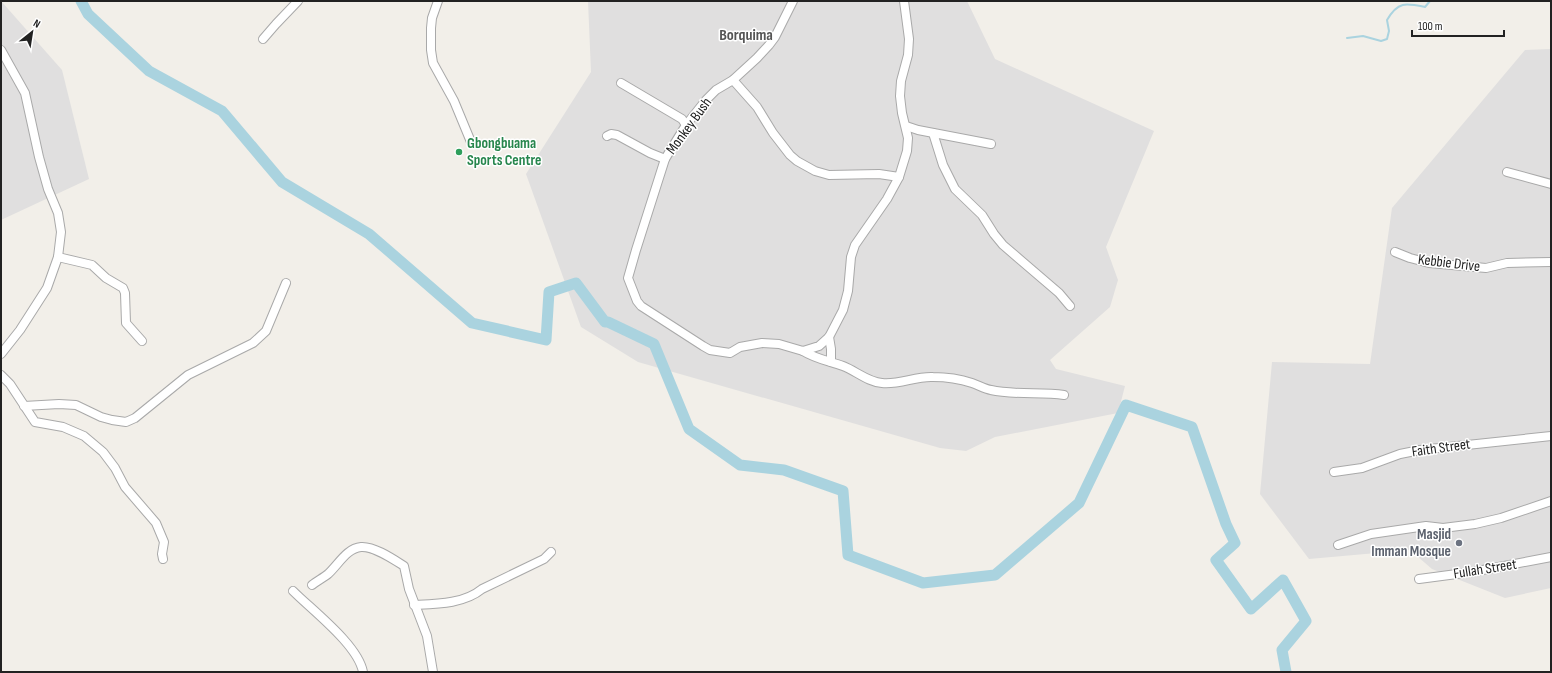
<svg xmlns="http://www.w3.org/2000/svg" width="1552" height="673" font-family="'Sofia Sans Condensed',sans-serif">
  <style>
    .residential { fill: #e0dfdf }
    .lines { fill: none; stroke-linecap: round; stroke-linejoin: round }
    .stream { stroke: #aad3df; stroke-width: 2 }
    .river { stroke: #aad3df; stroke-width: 11 }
    .minor-casing { stroke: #a9a9a9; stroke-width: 10 }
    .minor { stroke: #fff; stroke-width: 8 }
    .leisure-dot { fill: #2e9e5b; stroke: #fff; stroke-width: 1.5 }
    .worship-dot { fill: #6b7280; stroke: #fff; stroke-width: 1.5 }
    .labels { text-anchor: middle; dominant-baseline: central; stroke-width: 3; stroke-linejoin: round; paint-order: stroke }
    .street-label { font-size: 15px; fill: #222; stroke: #fff }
    .leisure-label { font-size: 15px; font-weight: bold; fill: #27864d; stroke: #fff; text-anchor: start }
    .worship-label { font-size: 15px; font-weight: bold; fill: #5b616d; stroke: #fff; text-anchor: end }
    .neighbourhood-label { font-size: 16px; font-weight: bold; fill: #555; stroke: #fff }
  </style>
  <rect width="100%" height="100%" fill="#f2efe9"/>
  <g class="residential">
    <path d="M 1,1 L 62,70 L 89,179 L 1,220 Z"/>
    <path d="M 588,1 L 967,1 L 995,59 L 1154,131 L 1106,247 L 1118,280 L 1110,307 L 1050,360 L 1056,369 L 1125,386 L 1118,413 L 995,437 L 966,451 L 940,448 L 638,362 L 581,327 L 526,174 L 591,72 Z"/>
    <path d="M 1551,49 L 1551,588 L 1505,598 L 1432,569 L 1410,550 L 1309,559 L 1260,494 L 1272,362 L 1370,364 L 1392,208 L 1525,50 Z"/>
  </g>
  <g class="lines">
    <path class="stream" d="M 1347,38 L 1363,36 L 1381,41 L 1387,39 L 1389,31 L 1387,20 C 1398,1 1406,3 1425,7 L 1430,1"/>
    <path class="river" d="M 81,1 L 88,14 L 149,71 L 222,111 L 282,182 L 369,234 L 472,323 L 546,340 L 549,292 L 576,283 L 605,322 L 608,322 L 654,344 L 689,429 L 740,465 L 784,470 L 843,491 L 848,555 L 923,583 L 995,575 L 1079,503 L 1126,405 L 1192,427 L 1226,524 L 1235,543 L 1216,560 L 1251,609 L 1283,580 L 1306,621 L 1282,650 L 1286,672"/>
    <defs>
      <g id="minor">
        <path d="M 438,1 L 432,18 L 431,28 L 431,50 L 433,63 L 454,101 L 471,142"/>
        <path d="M 793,1 L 775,37 L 769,45 L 757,58 L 733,80 L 716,90 L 706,100 L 686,125 L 665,159 L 636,250 L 628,278 L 637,301 L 641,306 L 703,346 L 710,350 L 730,353 L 740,347 L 762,343 L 779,344 L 803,351 L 819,346 L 829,337 L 843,310 L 848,291 L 851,257 L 855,245 L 887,199 L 899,177 L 907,151 L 908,138 L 902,113 L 900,96 L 901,81 L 908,55 L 909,39 L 904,1"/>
        <path d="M 263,39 L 276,24 L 298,1"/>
        <path d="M 1,50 L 25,93 L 39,157 L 48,189 L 58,213 L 61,232 L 58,257 L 47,288 L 20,330 L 1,354"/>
        <path d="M 733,80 L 757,107 L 773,133 L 790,155 L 797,161 L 815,171 L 829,175 L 879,174 L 899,177"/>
        <path d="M 621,83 L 682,119 L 686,125"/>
        <path d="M 906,126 L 918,130 L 991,144"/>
        <path d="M 933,133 L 943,165 L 955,189 L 982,215 L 994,234 L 1003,245 L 1059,293 L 1070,306"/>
        <path d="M 607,136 L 611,134 L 617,135 L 650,153 L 665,159"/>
        <path d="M 1507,172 L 1551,184"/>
        <path d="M 1395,252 L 1410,258 L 1429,263 L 1486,268 L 1507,263 L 1551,262"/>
        <path d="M 58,257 L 92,265 L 106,278 L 123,288 L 125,293 L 126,323 L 142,341"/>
        <path d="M 829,337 L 831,349 L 831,362"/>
        <path d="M 803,351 C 816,359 829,361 843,366 C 856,371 868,382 882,383 C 899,385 916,376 933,377 C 945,377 960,379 972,383 C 978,385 985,389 991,390 C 1013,395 1041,392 1064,395"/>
        <path d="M 1,375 L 10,384 L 35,422 L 63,427 L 84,436 L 103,452 L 115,468 L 125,487 L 156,523 L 164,542 L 162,554 L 163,559"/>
        <path d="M 24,406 L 59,404 L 76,405 L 101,417 L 112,420 L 126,422 L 135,418 L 188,375 L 253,343 L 266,331 L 286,283"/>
        <path d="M 1334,472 L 1362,468 L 1400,454 L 1420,450 L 1551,436"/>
        <path d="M 1338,545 L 1371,534 L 1426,526 L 1443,528 L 1475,524 L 1501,518 L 1551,501"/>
        <path d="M 1419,579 L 1472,572 L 1551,557"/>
        <path d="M 312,585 C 317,581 323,578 328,574 C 338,565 347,548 361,547 C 374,546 393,559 404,566 L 409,589 L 427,636 L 433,672"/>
        <path d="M 293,591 C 313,611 358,645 363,672"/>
        <path d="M 414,605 C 436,604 464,604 482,589 L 544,559 L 551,552"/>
      </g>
    </defs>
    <use href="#minor" class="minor-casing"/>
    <use href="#minor" class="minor"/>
  </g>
  <circle class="leisure-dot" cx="459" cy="152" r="4"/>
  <circle class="worship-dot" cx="1459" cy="543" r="4"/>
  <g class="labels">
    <g class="street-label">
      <text transform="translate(689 126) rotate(-54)">Monkey Bush</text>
      <text transform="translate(1449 263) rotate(7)">Kebbie Drive</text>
      <text transform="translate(1441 448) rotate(-8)">Faith Street</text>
      <text transform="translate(1485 569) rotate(-9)">Fullah Street</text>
    </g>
    <g class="leisure-label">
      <text x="467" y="143">Gbongbuama<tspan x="467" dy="17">Sports Centre</tspan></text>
    </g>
    <g class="worship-label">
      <text x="1451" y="534">Masjid<tspan x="1451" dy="17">Imman Mosque</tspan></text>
    </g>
    <g class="neighbourhood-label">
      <text x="746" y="35">Borquima</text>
    </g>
  </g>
  <rect width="1552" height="673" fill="none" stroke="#222222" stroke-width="4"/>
  <g transform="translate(32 32) rotate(30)" stroke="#ffffff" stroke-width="3" paint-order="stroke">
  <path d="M0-3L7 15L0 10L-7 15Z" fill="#222222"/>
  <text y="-6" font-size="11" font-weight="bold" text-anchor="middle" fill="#222222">N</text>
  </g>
  <path d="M1412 30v6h92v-6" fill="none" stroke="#222222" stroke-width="2"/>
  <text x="1418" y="30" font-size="12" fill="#222222" stroke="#ffffff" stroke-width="3" paint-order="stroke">100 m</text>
</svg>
